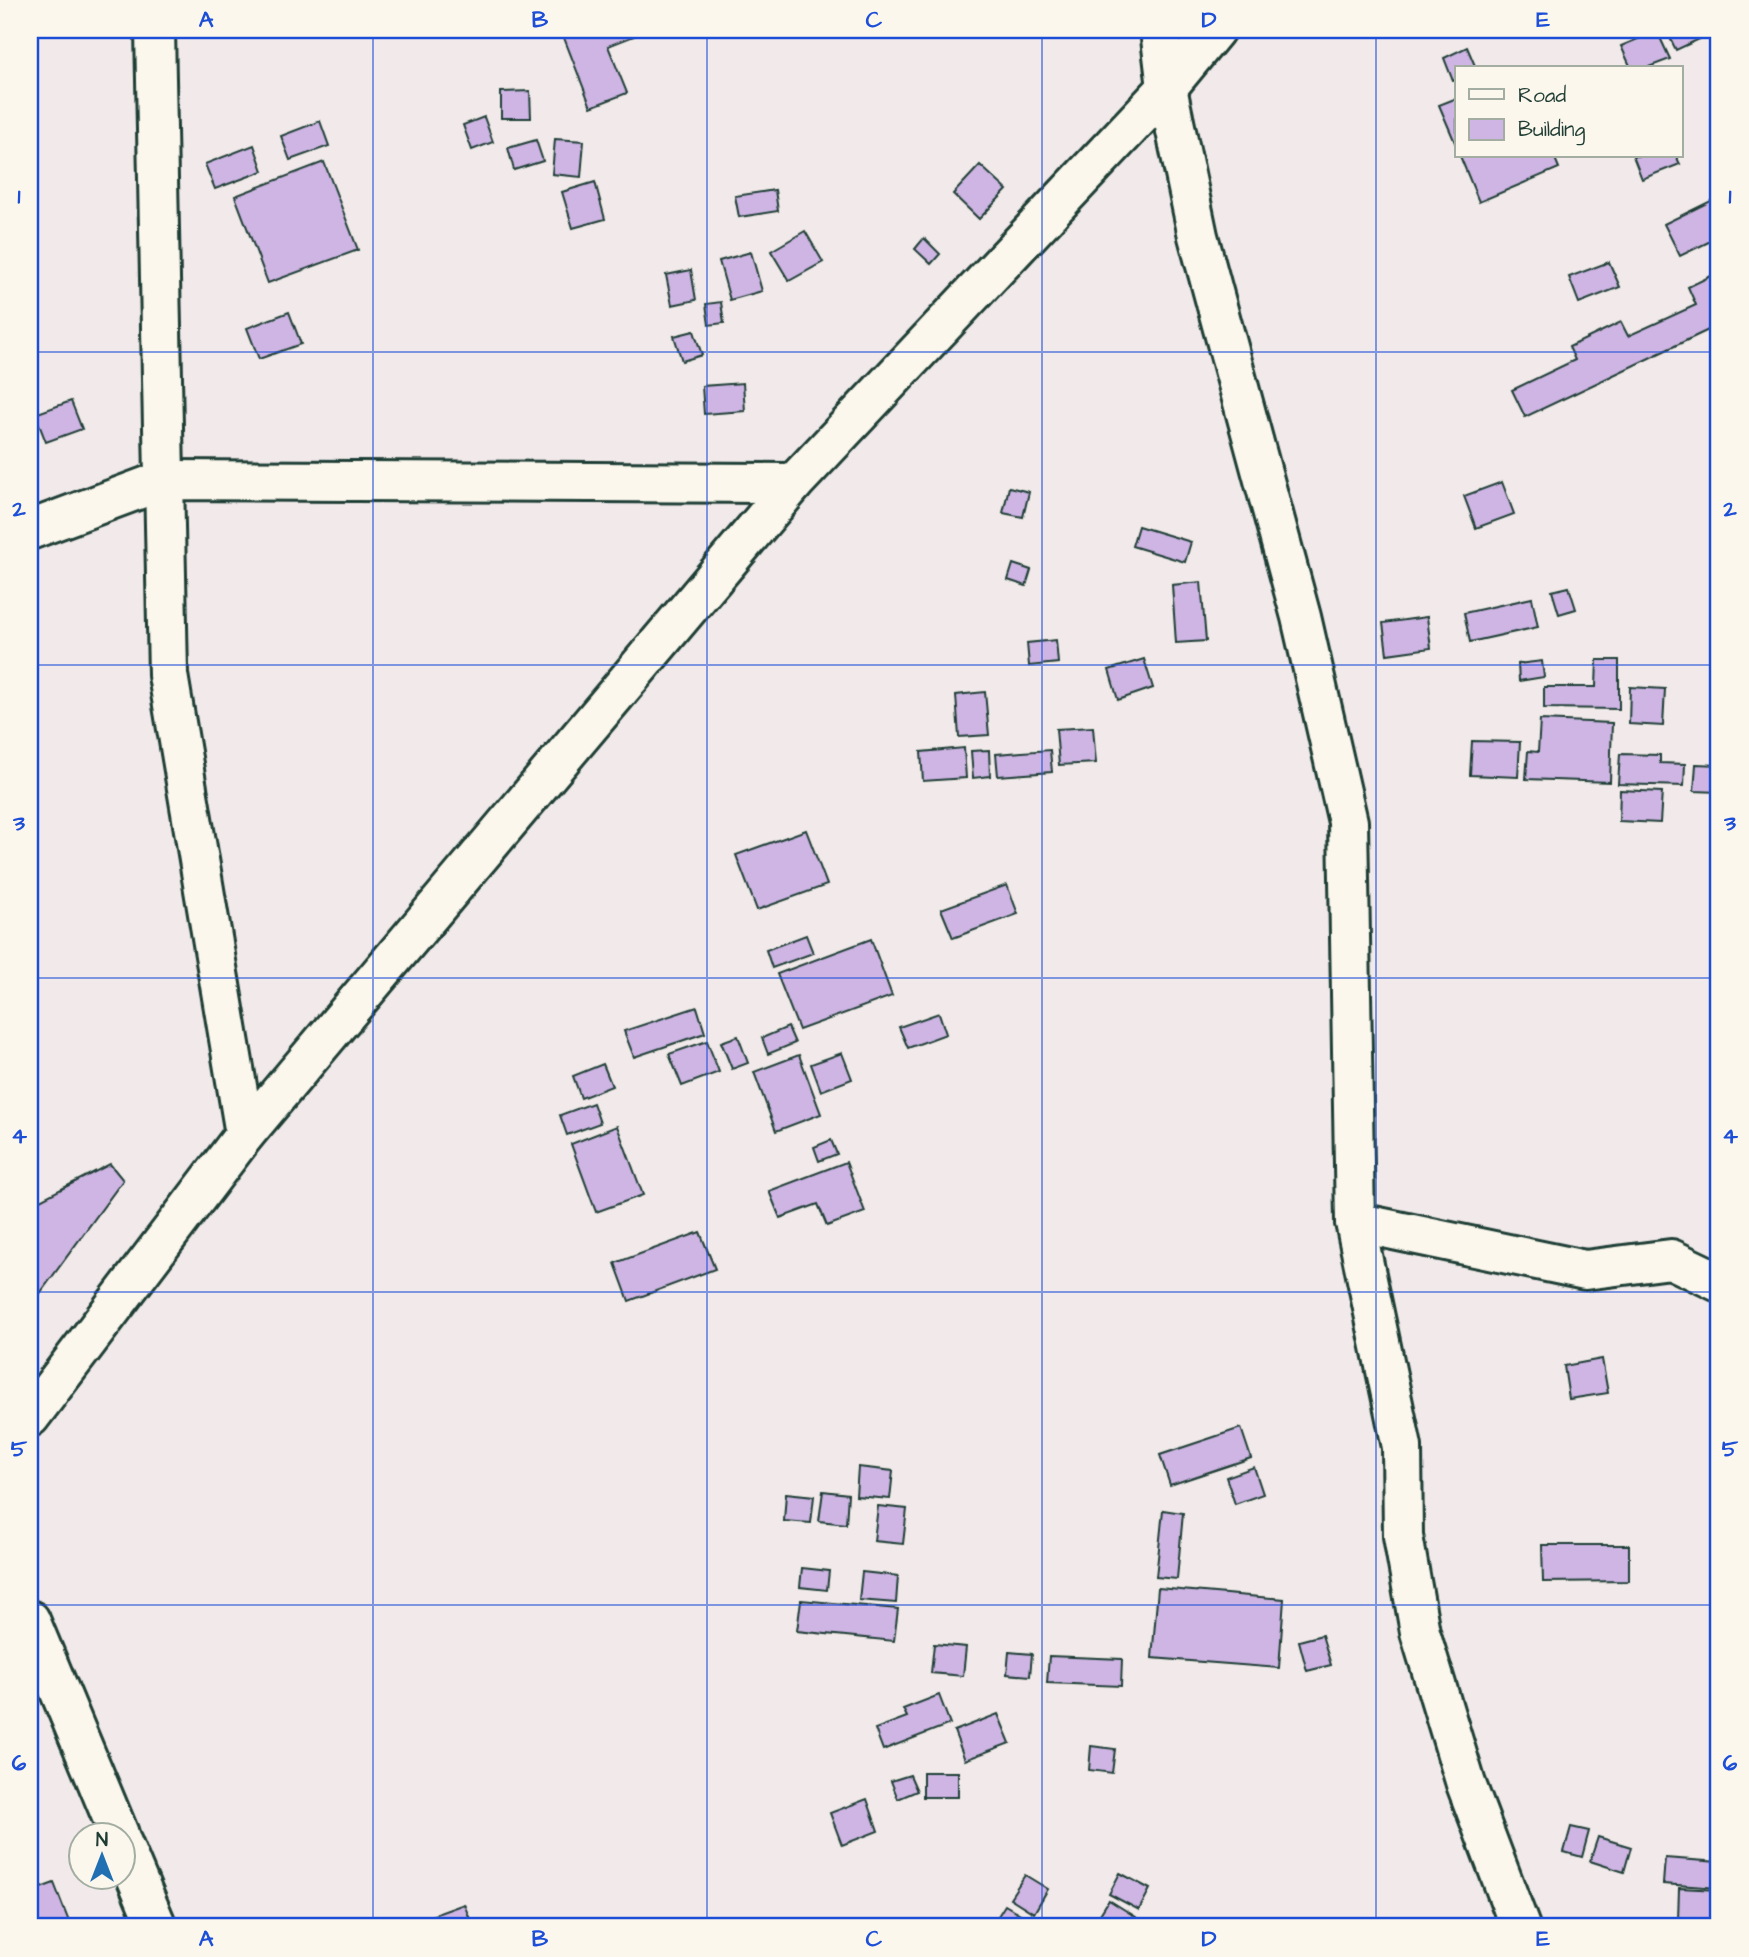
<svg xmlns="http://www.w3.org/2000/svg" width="1749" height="1957" font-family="'Architects Daughter',sans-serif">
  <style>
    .building { fill: #ceb5e4; stroke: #1f3d34; stroke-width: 2 }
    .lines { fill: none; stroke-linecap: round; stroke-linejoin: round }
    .minor-casing { stroke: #1f3d34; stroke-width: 44 }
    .minor { stroke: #fbf7ec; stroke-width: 38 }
    .grid { fill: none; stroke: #1d4ed8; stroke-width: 2; stroke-opacity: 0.55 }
    .neatline { fill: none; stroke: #1d4ed8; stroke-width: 2.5 }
    .grid-label { font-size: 23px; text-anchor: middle; font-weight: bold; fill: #1d4ed8 }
  </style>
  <rect width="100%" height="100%" fill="#f2eaea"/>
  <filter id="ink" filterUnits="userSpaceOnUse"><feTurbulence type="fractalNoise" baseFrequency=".0143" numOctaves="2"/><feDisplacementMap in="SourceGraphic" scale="14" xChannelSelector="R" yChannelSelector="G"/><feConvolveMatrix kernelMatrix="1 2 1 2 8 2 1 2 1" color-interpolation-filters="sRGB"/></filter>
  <g filter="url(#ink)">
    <g class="building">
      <path d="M 283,30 L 356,30 L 283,33 Z"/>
      <path d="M 561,30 L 649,30 L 608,46 L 627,93 L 591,107 Z"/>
      <path d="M 913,30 L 948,30 L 949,34 L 913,36 Z"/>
      <path d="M 1059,30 L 1095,30 L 1095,31 L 1061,37 Z"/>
      <path d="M 1666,30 L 1703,30 L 1706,36 L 1676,50 Z"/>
      <path d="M 1657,31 L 1670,59 L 1646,68 L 1631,68 L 1621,46 Z"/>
      <path d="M 1467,47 L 1476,68 L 1457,68 L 1457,79 L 1453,81 L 1444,58 Z"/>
      <path d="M 530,91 L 531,118 L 501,118 L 501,92 Z"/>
      <path d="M 1457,98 L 1457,147 L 1439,105 Z"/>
      <path d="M 484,117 L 493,142 L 472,150 L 463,125 Z"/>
      <path d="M 320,121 L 329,146 L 290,160 L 281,136 Z"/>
      <path d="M 555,139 L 584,141 L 581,177 L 552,174 Z"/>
      <path d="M 536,140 L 543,161 L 514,170 L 508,148 Z"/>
      <path d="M 254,145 L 263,171 L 215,189 L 205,164 Z"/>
      <path d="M 1460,156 L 1554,156 L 1559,168 L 1479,202 Z"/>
      <path d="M 1633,156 L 1676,156 L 1680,164 L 1642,179 Z"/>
      <path d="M 324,162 L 358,250 L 268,283 L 235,196 Z"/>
      <path d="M 980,165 L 1007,190 L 979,219 L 953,194 Z"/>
      <path d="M 595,182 L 605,219 L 573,228 L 562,192 Z"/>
      <path d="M 775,190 L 778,211 L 739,217 L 735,196 Z"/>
      <path d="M 1719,197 L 1719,237 L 1680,256 L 1664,224 Z"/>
      <path d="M 805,231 L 823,262 L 789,281 L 771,251 Z"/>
      <path d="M 924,238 L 940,254 L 931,264 L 915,249 Z"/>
      <path d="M 751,252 L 762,291 L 730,300 L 719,261 Z"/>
      <path d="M 1609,262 L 1620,287 L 1579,303 L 1569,277 Z"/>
      <path d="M 691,270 L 696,300 L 672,305 L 666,275 Z"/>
      <path d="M 1719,272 L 1719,325 L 1525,417 L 1512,390 L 1575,360 L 1569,347 L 1621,322 L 1628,336 L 1696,305 L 1688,287 Z"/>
      <path d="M 721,302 L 724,323 L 709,325 L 706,304 Z"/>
      <path d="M 289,312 L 301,344 L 259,359 L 247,328 Z"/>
      <path d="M 694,331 L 702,355 L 682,361 L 674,336 Z"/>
      <path d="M 743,383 L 745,411 L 704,414 L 702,386 Z"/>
      <path d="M 71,401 L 82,429 L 46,442 L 35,414 Z"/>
      <path d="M 1502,482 L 1514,514 L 1476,528 L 1464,496 Z"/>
      <path d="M 1009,487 L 1029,492 L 1023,517 L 1003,513 Z"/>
      <path d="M 1138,526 L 1191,542 L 1185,562 L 1132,546 Z"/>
      <path d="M 1013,564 L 1031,570 L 1026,586 L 1008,580 Z"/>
      <path d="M 1201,582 L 1206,641 L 1176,643 L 1172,585 Z"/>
      <path d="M 1569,587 L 1576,609 L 1559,614 L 1552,591 Z"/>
      <path d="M 1532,598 L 1538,627 L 1470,642 L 1464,613 Z"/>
      <path d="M 1427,617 L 1431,648 L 1387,654 L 1383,623 Z"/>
      <path d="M 1056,640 L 1058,663 L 1029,666 L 1027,643 Z"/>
      <path d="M 1144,659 L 1153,688 L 1118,700 L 1109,670 Z"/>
      <path d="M 1597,660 L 1619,660 L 1619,709 L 1544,708 L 1544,687 L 1596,687 Z"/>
      <path d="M 1542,661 L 1544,677 L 1519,681 L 1518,664 Z"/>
      <path d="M 1630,687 L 1665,689 L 1663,726 L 1629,724 Z"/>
      <path d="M 985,692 L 989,735 L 959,737 L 956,695 Z"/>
      <path d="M 1540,720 L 1612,723 L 1610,782 L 1526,779 L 1528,751 L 1538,752 Z"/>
      <path d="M 1093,727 L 1096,763 L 1059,765 L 1056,729 Z"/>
      <path d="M 1472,741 L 1520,742 L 1518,777 L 1470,775 Z"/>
      <path d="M 964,748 L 966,778 L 923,781 L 921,752 Z"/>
      <path d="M 989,750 L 990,776 L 973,778 L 971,751 Z"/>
      <path d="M 1050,750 L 1052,772 L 998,776 L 996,754 Z"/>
      <path d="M 1620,754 L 1660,755 L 1660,763 L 1685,764 L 1684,786 L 1618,784 Z"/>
      <path d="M 1696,764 L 1719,765 L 1719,792 L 1694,791 Z"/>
      <path d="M 1620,790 L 1662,792 L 1660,823 L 1619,821 Z"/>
      <path d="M 806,830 L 827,885 L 757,910 L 736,855 Z"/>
      <path d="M 1007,885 L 1018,914 L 953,938 L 941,909 Z"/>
      <path d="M 806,935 L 813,953 L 772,968 L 766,950 Z"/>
      <path d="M 871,939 L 892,996 L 799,1030 L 777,974 Z"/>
      <path d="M 697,1007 L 705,1033 L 634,1057 L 624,1031 Z"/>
      <path d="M 939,1013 L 946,1034 L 908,1048 L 899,1027 Z"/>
      <path d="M 788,1027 L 795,1043 L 768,1054 L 762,1038 Z"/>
      <path d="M 738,1036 L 748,1063 L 732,1069 L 721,1042 Z"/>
      <path d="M 707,1041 L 719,1072 L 682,1086 L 669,1054 Z"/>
      <path d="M 842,1053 L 852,1079 L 821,1091 L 811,1064 Z"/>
      <path d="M 799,1055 L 821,1114 L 776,1131 L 754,1072 Z"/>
      <path d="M 603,1064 L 612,1086 L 581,1098 L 573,1076 Z"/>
      <path d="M 593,1103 L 600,1123 L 567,1135 L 560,1115 Z"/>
      <path d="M 617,1126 L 643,1195 L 596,1212 L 571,1144 Z"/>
      <path d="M 831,1140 L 837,1154 L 819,1161 L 814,1147 Z"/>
      <path d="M 846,1162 L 865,1212 L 827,1226 L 818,1204 L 780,1218 L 769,1191 Z"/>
      <path d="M 110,1164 L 123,1180 L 30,1307 L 30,1205 Z"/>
      <path d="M 700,1232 L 715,1269 L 629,1301 L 615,1263 Z"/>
      <path d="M 1602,1359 L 1608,1393 L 1569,1399 L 1564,1366 Z"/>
      <path d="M 1241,1428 L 1251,1458 L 1170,1485 L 1160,1455 Z"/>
      <path d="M 858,1467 L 893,1471 L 890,1499 L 856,1496 Z"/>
      <path d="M 1254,1467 L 1263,1494 L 1235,1504 L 1226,1477 Z"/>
      <path d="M 823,1491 L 848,1494 L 846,1524 L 819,1521 Z"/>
      <path d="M 786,1493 L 814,1496 L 811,1523 L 784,1521 Z"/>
      <path d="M 878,1506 L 907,1509 L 903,1544 L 874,1541 Z"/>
      <path d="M 1163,1510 L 1183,1513 L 1177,1579 L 1156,1577 Z"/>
      <path d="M 1542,1545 L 1629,1545 L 1629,1581 L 1543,1582 Z"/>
      <path d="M 802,1568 L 829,1571 L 827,1590 L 800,1587 Z"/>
      <path d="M 862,1572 L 898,1576 L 896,1603 L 859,1600 Z"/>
      <path d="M 1158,1588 L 1284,1599 L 1279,1668 L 1152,1658 Z"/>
      <path d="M 801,1600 L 898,1609 L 894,1641 L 797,1631 Z"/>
      <path d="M 1322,1635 L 1331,1665 L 1307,1671 L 1299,1641 Z"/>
      <path d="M 934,1644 L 966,1647 L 963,1676 L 931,1673 Z"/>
      <path d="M 1009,1652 L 1032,1654 L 1030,1676 L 1007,1674 Z"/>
      <path d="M 1049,1656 L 1122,1659 L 1121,1686 L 1047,1683 Z"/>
      <path d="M 939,1695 L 950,1724 L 883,1750 L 875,1729 L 907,1717 L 903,1709 Z"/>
      <path d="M 998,1714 L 1010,1743 L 965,1760 L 954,1731 Z"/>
      <path d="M 1091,1746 L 1115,1749 L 1112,1773 L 1089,1770 Z"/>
      <rect x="923" y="1772" width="35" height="25"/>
      <path d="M 910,1775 L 917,1791 L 898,1799 L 891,1781 Z"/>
      <path d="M 867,1799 L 878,1831 L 842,1845 L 830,1813 Z"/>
      <path d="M 1571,1827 L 1589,1831 L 1582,1857 L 1564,1852 Z"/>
      <path d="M 1598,1837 L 1631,1847 L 1624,1872 L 1590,1861 Z"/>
      <path d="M 1665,1858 L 1719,1862 L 1719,1888 L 1663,1884 Z"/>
      <path d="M 1120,1873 L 1150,1889 L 1139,1910 L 1109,1894 Z"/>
      <path d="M 1025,1875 L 1048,1889 L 1034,1913 L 1010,1898 Z"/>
      <path d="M 54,1883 L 71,1927 L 30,1927 L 30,1892 Z"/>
      <path d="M 1679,1888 L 1719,1890 L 1719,1921 L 1678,1920 Z"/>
      <path d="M 1109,1900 L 1136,1917 L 1130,1927 L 1092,1927 Z"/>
      <path d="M 464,1904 L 473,1927 L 432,1927 L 428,1917 Z"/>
      <path d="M 1005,1905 L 1037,1924 L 1035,1927 L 991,1927 Z"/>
    </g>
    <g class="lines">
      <defs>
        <g id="minor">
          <path d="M 155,30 L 168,675 L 245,1134"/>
          <path d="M 1160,30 L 1167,88 L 1198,236 L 1301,617 L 1348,822 L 1355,1222 L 1402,1447 L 1403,1536 L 1420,1632 L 1466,1784 L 1520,1927"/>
          <path d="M 30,530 L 164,480 L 794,483"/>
          <path d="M 1355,1222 L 1585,1270 L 1671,1259 L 1719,1282"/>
          <path d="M 30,1417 L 245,1134 L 794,483 L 1167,88 L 1215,30"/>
          <path d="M 30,1620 L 119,1834"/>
          <path d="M 122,1843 L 157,1927"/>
        </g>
      </defs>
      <use href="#minor" class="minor-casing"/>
      <use href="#minor" class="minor"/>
    </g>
  </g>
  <path class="grid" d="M 373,30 L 373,1927M 707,30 L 707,1927M 1042,30 L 1042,1927M 1376,30 L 1376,1927M 30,352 L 1719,352M 30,665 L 1719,665M 30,978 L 1719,978M 30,1292 L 1719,1292M 30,1605 L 1719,1605"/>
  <rect width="1749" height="1957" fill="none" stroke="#fbf7ec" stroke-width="77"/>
  <rect x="1455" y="66" width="228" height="91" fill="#fbf7ec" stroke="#a3ada2" stroke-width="2"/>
  <rect x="1469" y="89" width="35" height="10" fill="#fbf7ec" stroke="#a3ada2" stroke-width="2"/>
  <text x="1518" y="102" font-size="21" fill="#1f3d34">Road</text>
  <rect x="1469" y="119" width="35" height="21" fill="#ceb5e4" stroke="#a3ada2" stroke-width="2"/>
  <text x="1518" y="136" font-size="21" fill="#1f3d34">Building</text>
  <g transform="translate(102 1856)"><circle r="33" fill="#fbf7ec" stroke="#a3ada2" stroke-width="2"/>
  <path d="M0-5L12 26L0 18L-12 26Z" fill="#1f6fb2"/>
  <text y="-10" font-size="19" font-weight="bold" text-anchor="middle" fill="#1f3d34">N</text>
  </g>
  <rect x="38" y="38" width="1672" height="1880" class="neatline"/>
  <g class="grid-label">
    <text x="206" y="27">A</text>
    <text x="540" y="27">B</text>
    <text x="874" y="27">C</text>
    <text x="1209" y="27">D</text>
    <text x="1543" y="27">E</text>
    <text x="19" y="203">1</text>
    <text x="1730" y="203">1</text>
    <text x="19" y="516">2</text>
    <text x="1730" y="516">2</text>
    <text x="19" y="830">3</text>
    <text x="1730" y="830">3</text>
    <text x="19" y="1143">4</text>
    <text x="1730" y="1143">4</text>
    <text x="19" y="1456">5</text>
    <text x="1730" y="1456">5</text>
    <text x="19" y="1770">6</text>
    <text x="1730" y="1770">6</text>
    <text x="206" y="1946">A</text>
    <text x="540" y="1946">B</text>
    <text x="874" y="1946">C</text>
    <text x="1209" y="1946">D</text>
    <text x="1543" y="1946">E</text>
  </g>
</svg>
